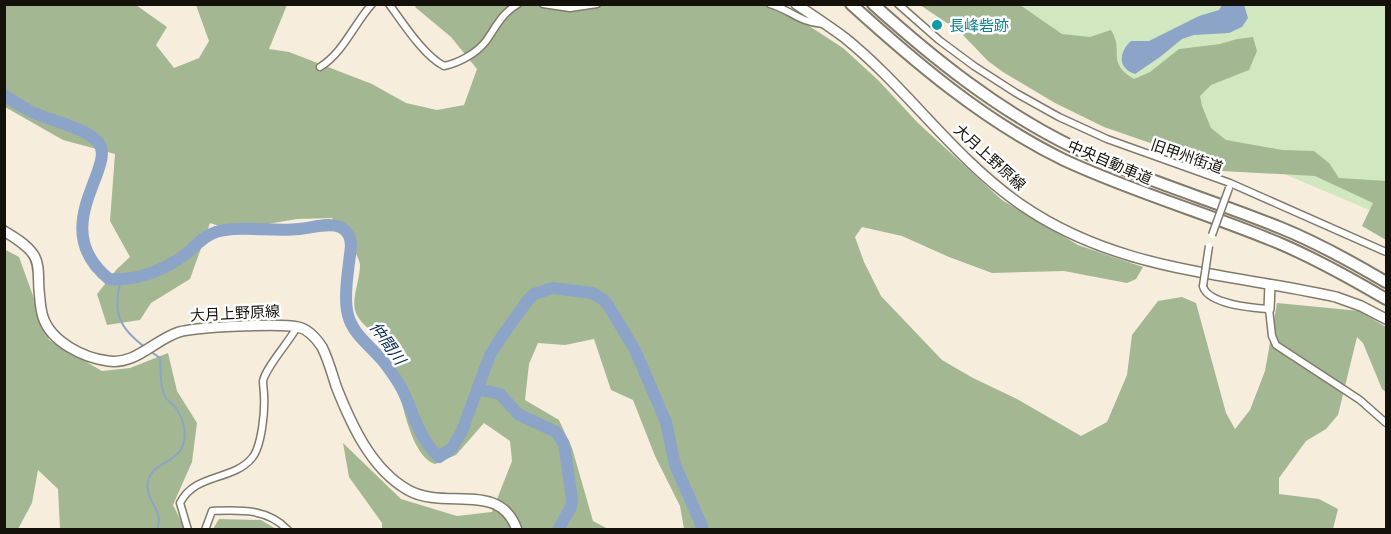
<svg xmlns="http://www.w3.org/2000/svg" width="1391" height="534" font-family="'PT Sans Narrow','Noto Sans JP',sans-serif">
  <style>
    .green { fill: #d1e7c0 }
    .forest { fill: #a3b892 }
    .water { fill: #8ca4c7 }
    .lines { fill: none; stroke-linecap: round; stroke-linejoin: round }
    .stream { stroke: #8ca4c7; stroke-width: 2 }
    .river { stroke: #8ca4c7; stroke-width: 12 }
    .minor-casing { stroke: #827b6c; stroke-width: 9 }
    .primary-casing { stroke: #827b6c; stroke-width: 12 }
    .motorway-casing { stroke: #827b6c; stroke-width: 14 }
    .minor { stroke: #fff; stroke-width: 6 }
    .primary { stroke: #fff; stroke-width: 9 }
    .motorway { stroke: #fff; stroke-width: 10 }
    .minor-bridge-casing { stroke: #827b6c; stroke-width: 9; stroke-linecap: butt }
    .minor-bridge { stroke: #fff; stroke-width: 6 }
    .culture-dot { fill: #0f9aa8; stroke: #fff; stroke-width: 2 }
    .labels { text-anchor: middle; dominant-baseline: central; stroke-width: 5; stroke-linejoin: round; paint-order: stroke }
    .culture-label { font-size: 15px; fill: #0d838f; stroke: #fff; text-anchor: start }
    .street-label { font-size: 15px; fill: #14110b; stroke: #fff }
    .water-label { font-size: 16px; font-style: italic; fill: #0a2955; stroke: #fff }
  </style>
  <rect width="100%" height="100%" fill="#f6eddd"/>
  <path class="green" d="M 954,5 L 1386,5 L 1386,217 L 1078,87 Z"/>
  <g class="forest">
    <path d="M 5,5 L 136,5 L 167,27 L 156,45 L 174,68 L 199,58 L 209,41 L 196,5 L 287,5 L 269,49 L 289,52 L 372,84 L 406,103 L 437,110 L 464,105 L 477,69 L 451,37 L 415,7 L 416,5 L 777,5 L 843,48 L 878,80 L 918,123 L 1002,200 L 1078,245 L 1143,267 L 1136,279 L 1127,283 L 1064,271 L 992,273 L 949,257 L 902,236 L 862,227 L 855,237 L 864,262 L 881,296 L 942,360 L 973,378 L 1017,399 L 1081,436 L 1107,422 L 1127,375 L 1132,335 L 1158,301 L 1182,297 L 1196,303 L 1226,413 L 1235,429 L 1250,410 L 1265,371 L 1277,303 L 1360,311 L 1386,327 L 1386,392 L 1382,389 L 1363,343 L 1357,337 L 1338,415 L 1326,429 L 1306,441 L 1279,478 L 1279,494 L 1319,499 L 1338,509 L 1333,529 L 684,529 L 680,506 L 655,456 L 633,400 L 611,390 L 594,339 L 565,345 L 538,343 L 529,364 L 525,400 L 559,420 L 572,448 L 593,521 L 608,529 L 382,529 L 382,523 L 349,477 L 343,443 L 401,499 L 457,516 L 492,512 L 512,461 L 510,441 L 484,423 L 456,455 L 435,464 C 406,454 399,379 390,352 C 385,335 360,329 355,310 C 352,297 360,279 360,265 C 360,255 338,228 332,218 L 297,219 L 231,230 L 210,223 L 190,279 L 151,303 L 140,320 L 107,325 L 97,294 L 117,269 L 130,257 L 110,221 L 115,154 L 63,140 L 5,107 Z"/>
    <path d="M 920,5 L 1020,5 L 1062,34 L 1090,37 L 1111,30 C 1125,52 1105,61 1134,79 L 1150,72 L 1179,49 L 1220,44 L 1237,39 L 1253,37 L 1257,51 L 1249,70 L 1211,85 L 1200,96 L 1202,106 L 1211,128 L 1226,140 L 1282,150 L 1314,151 L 1329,163 L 1339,178 L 1386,181 L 1386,240 L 1362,226 L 1373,203 L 1315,176 L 1204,170 L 1156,145 L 1104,127 L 1055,103 L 1003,72 L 988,61 L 959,31 Z"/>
    <path d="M 4,249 L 19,257 L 49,340 L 102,371 L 130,368 L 168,353 L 177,391 L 197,423 L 192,462 L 173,505 L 185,529 L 60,529 L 58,489 L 38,470 L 32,503 L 18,529 L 5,529 Z"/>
    <path d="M 219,519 L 261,520 L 276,529 L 213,529 Z"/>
  </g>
  <path class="water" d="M 1222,5 L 1244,5 L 1248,18 L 1242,27 L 1229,33 L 1194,35 L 1182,39 L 1160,57 L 1135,74 C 1117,68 1119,52 1131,41 L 1149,41 L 1199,16 L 1219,10 Z"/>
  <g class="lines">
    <g class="stream">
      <path d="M 121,280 C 112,313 119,328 146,348"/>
      <path d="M 150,351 L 160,358 C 161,366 160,388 164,394 C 166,400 172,403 176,408 C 185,421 188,438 180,451 C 171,464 151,464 148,482 C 144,501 165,508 157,530"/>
    </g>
    <g class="river">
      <path d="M 4,95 C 13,101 22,107 32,112 C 51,121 84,127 98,142 C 119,166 45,227 109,279 C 138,281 163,271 186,254 C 196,246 203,236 216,232 C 242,225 272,232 299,229 C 312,228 329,222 340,227 C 348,231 351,239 351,246 C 349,266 343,297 348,315 C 353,336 375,349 387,366 C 392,373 398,381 402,389 C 414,413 418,438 439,457 L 452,448 L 462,431 L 490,355 L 502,336 L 528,300 L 534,294 L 553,288 L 592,293 L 604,300 L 608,305 L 635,350 L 666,422 L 675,465 L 702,526 L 701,530"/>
      <path d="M 477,389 L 500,394 L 518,414 L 556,432 L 564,444 L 572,499 L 571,507 L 558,530"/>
    </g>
    <defs>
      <g id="minor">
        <path d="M 389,4 C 403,23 424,56 444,66 C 459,63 477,53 486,41 C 496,27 502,13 518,4"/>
        <path d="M 543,4 L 570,8 L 597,4"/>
        <path d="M 770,4 C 791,10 798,22 823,24"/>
        <path d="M 898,4 L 939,40 L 974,66 L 1016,93 L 1059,117 L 1107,139 L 1230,183 L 1386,252"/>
        <path d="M 320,67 C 343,53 354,24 372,4"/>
        <path d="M 1203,286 C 1207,304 1253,308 1269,309 L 1272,336 L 1276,345 L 1360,400 L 1386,423"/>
        <path d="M 188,530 L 180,503 C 195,473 233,481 252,458 C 262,446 265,410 264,395 C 264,391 263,386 263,381 C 266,367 289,342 297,327"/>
        <path d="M 205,530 L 212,511 C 240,510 267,508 288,530"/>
      </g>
      <g id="primary">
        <path d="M 796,4 C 812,15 829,26 845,38 C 907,88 953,157 1020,204 C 1118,272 1224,272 1336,297 L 1361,306 L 1386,319"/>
        <path d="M 4,231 C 14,237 26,244 33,254 C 40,263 38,278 39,290 C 40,298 40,308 43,317 C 51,342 84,358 108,361 C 136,365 154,340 179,332 C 196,327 280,323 298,327 C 308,329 316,338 322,347 C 328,359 332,373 336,386 C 351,424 371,469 408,490 C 445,511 500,480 517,530"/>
        <path d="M 1269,309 L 1270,285"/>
      </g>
      <g id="motorway">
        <path d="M 851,4 C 916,63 984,121 1064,160 C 1135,193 1210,214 1281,244 C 1318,260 1352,279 1386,299"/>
        <path d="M 873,4 C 934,59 999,111 1073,147 C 1140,179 1212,200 1281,228 C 1318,243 1352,262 1386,282"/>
      </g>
    </defs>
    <use href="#minor" class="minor-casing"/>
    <use href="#primary" class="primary-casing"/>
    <use href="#motorway" class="motorway-casing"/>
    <use href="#minor" class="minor"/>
    <use href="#primary" class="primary"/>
    <use href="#motorway" class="motorway"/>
    <defs>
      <g id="minor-bridge">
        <path d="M 1212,235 L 1229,188"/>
        <path d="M 1203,286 L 1209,246"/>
      </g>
    </defs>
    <use href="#minor-bridge" class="minor-bridge-casing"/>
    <use href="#minor-bridge" class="minor-bridge"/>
  </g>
  <circle class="culture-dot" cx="937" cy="25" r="6"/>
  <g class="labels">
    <g class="culture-label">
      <text x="949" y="25">長峰砦跡</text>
    </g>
    <g class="street-label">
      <text transform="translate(1187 156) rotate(19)">旧甲州街道</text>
      <text transform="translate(990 157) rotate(42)">大月上野原線</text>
      <text transform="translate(1110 162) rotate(23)">中央自動車道</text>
      <text transform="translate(235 313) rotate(-3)">大月上野原線</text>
    </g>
    <g class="water-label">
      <text transform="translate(388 343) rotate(54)">仲間川</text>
    </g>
  </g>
  <rect width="1391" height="534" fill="none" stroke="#14110b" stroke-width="12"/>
</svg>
